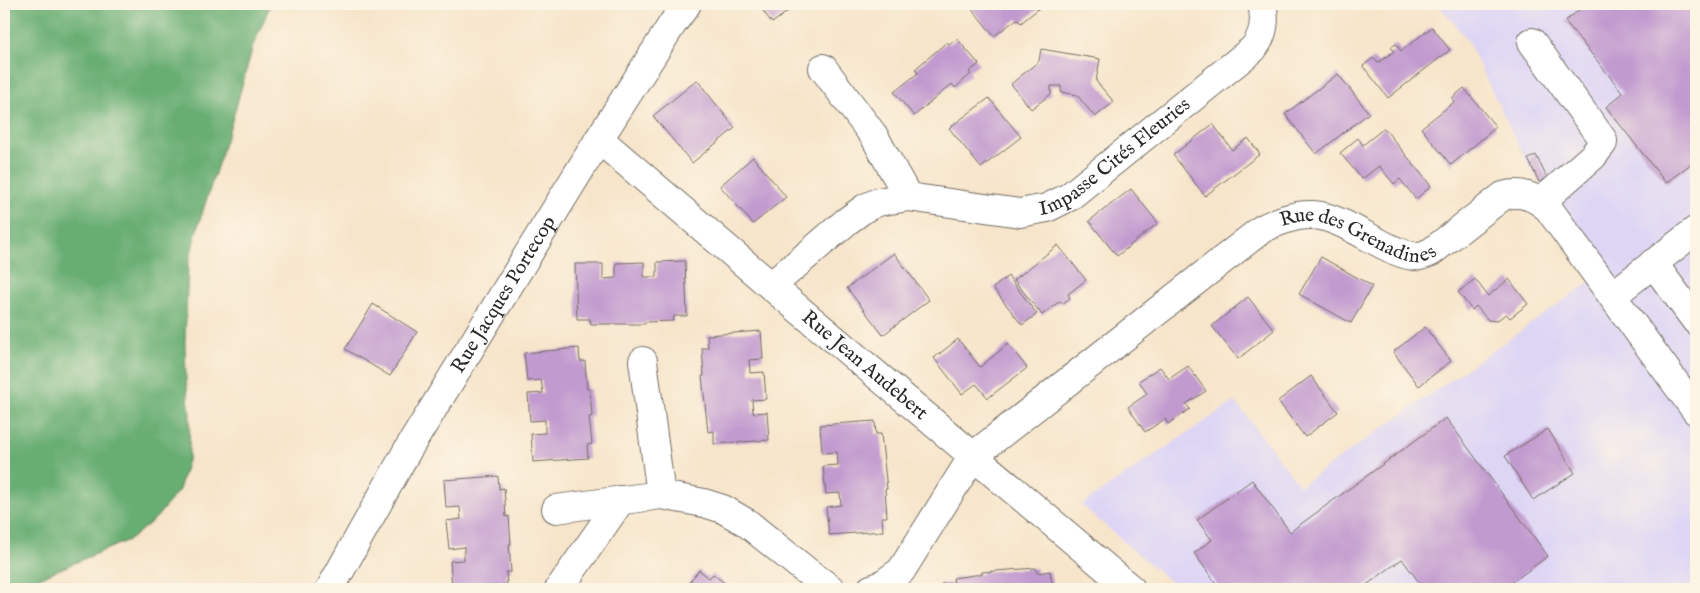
<svg xmlns="http://www.w3.org/2000/svg" width="1700" height="593" font-family="'IM FELL English',serif">
  <style>
    .built { fill: #ded5f5 }
    .forest { fill: #68ad72; stroke: #4a6c4e }
    .building { fill: #c19acf }
    .lines { fill: none; stroke-linecap: round; stroke-linejoin: round }
    .minor-casing { stroke: #726c63; stroke-width: 30 }
    .minor { stroke: #fff; stroke-width: 28 }
    .labels { text-anchor: middle; dominant-baseline: central; stroke-width: 4; stroke-linejoin: round; paint-order: stroke }
    .street-label { font-size: 20px; fill: #2b2b2b; stroke: #fcf5e5 }
  </style>
  <rect width="100%" height="100%" fill="#fcf5e5"/>
  <filter id="ink" filterUnits="userSpaceOnUse"><feTurbulence type="fractalNoise" baseFrequency=".02" numOctaves="2"/><feDisplacementMap in="SourceGraphic" scale="10" xChannelSelector="R" yChannelSelector="G"/><feConvolveMatrix kernelMatrix="1 2 1 2 8 2 1 2 1" color-interpolation-filters="sRGB"/></filter>
  <filter id="wash" filterUnits="userSpaceOnUse"><feTurbulence type="fractalNoise" baseFrequency=".0096" numOctaves="4" result="noise"/><feDisplacementMap in="SourceGraphic" scale="20" xChannelSelector="R" yChannelSelector="G"/><feGaussianBlur stdDeviation="1.12" result="paint"/><feColorMatrix in="noise" values="0 0 0 0 0 0 0 0 0 0 0 0 0 0 0 0 0 1.4 0 .05"/><feComposite in="paint" operator="in"/></filter>
  <g filter="url(#wash)">
    <rect width="100%" height="100%" fill="#f7e5cb"/>
    <path class="built" d="M 1438,4 L 1696,4 L 1696,589 L 1179,589 L 1081,505 L 1235,401 L 1300,486 L 1607,270 L 1528,165 L 1466,38 Z"/>
    <path class="forest" d="M 4,4 L 271,4 L 253,46 L 233,118 L 198,226 L 188,265 L 185,342 L 186,379 L 190,414 L 189,457 L 179,490 L 157,517 L 131,539 L 20,586 L 16,589 L 4,589 Z"/>
    <g id="blocks">
      <g class="building">
        <path d="M 758,4 L 798,4 L 772,23 Z"/>
        <path d="M 968,4 L 1042,4 L 1043,5 L 1021,23 L 1017,19 L 994,36 Z"/>
        <path d="M 1587,4 L 1696,4 L 1696,160 L 1666,183 L 1606,107 L 1623,93 L 1565,21 Z"/>
        <path d="M 1432,27 L 1450,50 L 1388,98 L 1363,66 L 1373,58 L 1378,63 L 1394,51 L 1391,47 L 1396,44 L 1401,51 Z"/>
        <path d="M 957,39 L 979,64 L 969,72 L 971,74 L 955,88 L 952,84 L 914,116 L 894,92 L 918,73 L 915,69 L 947,42 L 949,44 Z"/>
        <path d="M 1041,49 L 1100,59 L 1096,81 L 1114,102 L 1095,117 L 1077,95 L 1061,92 L 1061,86 L 1051,86 L 1051,94 L 1031,109 L 1011,84 L 1039,61 Z"/>
        <path d="M 1338,74 L 1369,113 L 1316,154 L 1285,114 Z"/>
        <path d="M 697,80 L 735,128 L 692,163 L 653,116 Z"/>
        <path d="M 1464,88 L 1496,127 L 1451,165 L 1421,128 L 1454,102 L 1452,98 Z"/>
        <path d="M 989,98 L 1021,137 L 981,168 L 949,128 Z"/>
        <path d="M 1213,124 L 1232,150 L 1248,138 L 1260,154 L 1205,196 L 1173,155 Z"/>
        <path d="M 1384,128 L 1431,186 L 1416,199 L 1400,179 L 1394,184 L 1379,166 L 1362,179 L 1340,153 L 1358,138 L 1363,145 Z"/>
        <path d="M 1536,155 L 1547,178 L 1539,182 L 1528,159 Z"/>
        <path d="M 753,157 L 786,197 L 753,224 L 720,186 Z"/>
        <path d="M 1131,189 L 1158,223 L 1117,256 L 1089,221 Z"/>
        <path d="M 1058,245 L 1086,280 L 1068,294 L 1070,298 L 1062,304 L 1060,301 L 1042,315 L 1014,280 Z"/>
        <path d="M 894,253 L 929,300 L 883,335 L 847,288 Z"/>
        <path d="M 1321,257 L 1372,286 L 1351,323 L 1299,294 Z"/>
        <path d="M 685,261 L 687,316 L 674,316 L 673,321 L 645,322 L 645,324 L 591,324 L 590,319 L 577,319 L 575,264 L 603,264 L 603,279 L 616,278 L 616,263 L 644,262 L 644,277 L 657,277 L 657,262 Z"/>
        <path d="M 1008,276 L 1037,314 L 1022,325 L 993,288 Z"/>
        <path d="M 1475,279 L 1488,296 L 1509,279 L 1528,304 L 1510,318 L 1506,314 L 1496,321 L 1488,320 L 1476,306 L 1472,310 L 1458,292 Z"/>
        <path d="M 1248,297 L 1274,330 L 1238,359 L 1212,326 Z"/>
        <path d="M 373,304 L 417,332 L 390,376 L 345,349 Z"/>
        <path d="M 1425,327 L 1451,361 L 1419,386 L 1393,352 Z"/>
        <path d="M 761,331 L 763,359 L 749,360 L 750,373 L 764,372 L 766,399 L 752,400 L 753,413 L 767,412 L 769,440 L 714,444 L 714,431 L 708,432 L 702,376 L 704,376 L 702,348 L 708,348 L 707,335 Z"/>
        <path d="M 958,339 L 980,367 L 1008,344 L 1027,368 L 988,398 L 976,384 L 962,394 L 934,358 Z"/>
        <path d="M 579,348 L 580,361 L 585,361 L 587,389 L 590,389 L 592,416 L 589,417 L 592,444 L 587,445 L 588,458 L 533,462 L 531,434 L 545,433 L 545,420 L 530,421 L 528,394 L 543,393 L 541,380 L 527,381 L 524,353 Z"/>
        <path d="M 1188,366 L 1206,391 L 1186,404 L 1190,409 L 1168,424 L 1165,419 L 1145,432 L 1128,407 L 1147,394 L 1139,381 L 1160,367 L 1169,379 Z"/>
        <path d="M 1311,376 L 1338,412 L 1305,437 L 1278,401 Z"/>
        <path d="M 1446,418 L 1548,556 L 1503,589 L 1424,589 L 1402,559 L 1361,589 L 1220,589 L 1194,553 L 1212,540 L 1197,520 L 1252,480 L 1290,532 Z"/>
        <path d="M 875,421 L 876,434 L 881,434 L 887,489 L 885,489 L 887,517 L 882,517 L 883,531 L 829,535 L 826,507 L 841,505 L 840,493 L 826,494 L 823,466 L 838,465 L 837,452 L 822,453 L 820,425 Z"/>
        <path d="M 1548,429 L 1575,473 L 1533,500 L 1505,456 Z"/>
        <path d="M 498,476 L 499,489 L 504,488 L 506,517 L 509,516 L 511,544 L 509,544 L 511,572 L 506,572 L 507,585 L 452,589 L 450,561 L 464,560 L 464,547 L 449,549 L 446,521 L 461,519 L 460,507 L 446,508 L 444,480 Z"/>
        <path d="M 1036,568 L 1037,573 L 1050,571 L 1053,589 L 942,589 L 941,584 L 954,583 L 953,578 L 982,574 L 982,572 Z"/>
        <path d="M 699,570 L 709,578 L 713,574 L 732,589 L 684,589 Z"/>
      </g>
    </g>
  </g>
  <g filter="url(#ink)">
    <use href="#blocks" fill-opacity="0" stroke="#726c63" stroke-width="1"/>
    <g class="lines">
      <defs>
        <g id="minor">
          <path d="M 1532,42 L 1603,140 L 1603,143 L 1593,156 L 1541,202"/>
          <path d="M 823,68 L 874,136 L 908,197"/>
          <path id="s1" d="M 599,139 L 771,286 L 1131,589"/>
          <path d="M 1653,263 L 1696,321"/>
          <path id="s2" d="M 771,286 L 847,221 L 865,208 L 878,202 L 908,197 L 1020,213 L 1047,208 L 1069,197 L 1253,49 C 1264,35 1266,21 1262,4"/>
          <path d="M 1612,296 L 1696,230"/>
          <path d="M 643,361 L 661,495"/>
          <path d="M 556,509 L 661,495 L 704,503 L 723,509 L 747,523 L 805,570 L 831,589"/>
          <path id="s3" d="M 330,589 L 407,451 L 599,139 L 673,23 L 687,4"/>
          <path d="M 559,589 L 621,500"/>
          <path id="s4" d="M 871,589 L 880,586 L 901,571 L 973,456 L 1262,229 C 1278,221 1295,214 1313,215 C 1348,217 1392,259 1420,256 C 1424,255 1428,253 1431,252 L 1503,196 C 1521,191 1534,196 1548,208 L 1696,411"/>
        </g>
      </defs>
      <use href="#minor" class="minor-casing"/>
      <use href="#minor" class="minor"/>
    </g>
  </g>
  <g class="labels">
    <g class="street-label">
      <text stroke="none"><textPath href="#s2" startOffset="392">Impasse Cités Fleuries</textPath></text>
      <text stroke="none"><textPath href="#s4" startOffset="641">Rue des Grenadines</textPath></text>
      <text stroke="none"><textPath href="#s3" startOffset="342">Rue Jacques Portecop</textPath></text>
      <text stroke="none"><textPath href="#s1" startOffset="349">Rue Jean Audebert</textPath></text>
    </g>
  </g>
  <rect width="1700" height="593" fill="none" stroke="#fcf5e5" stroke-width="20"/>
</svg>
